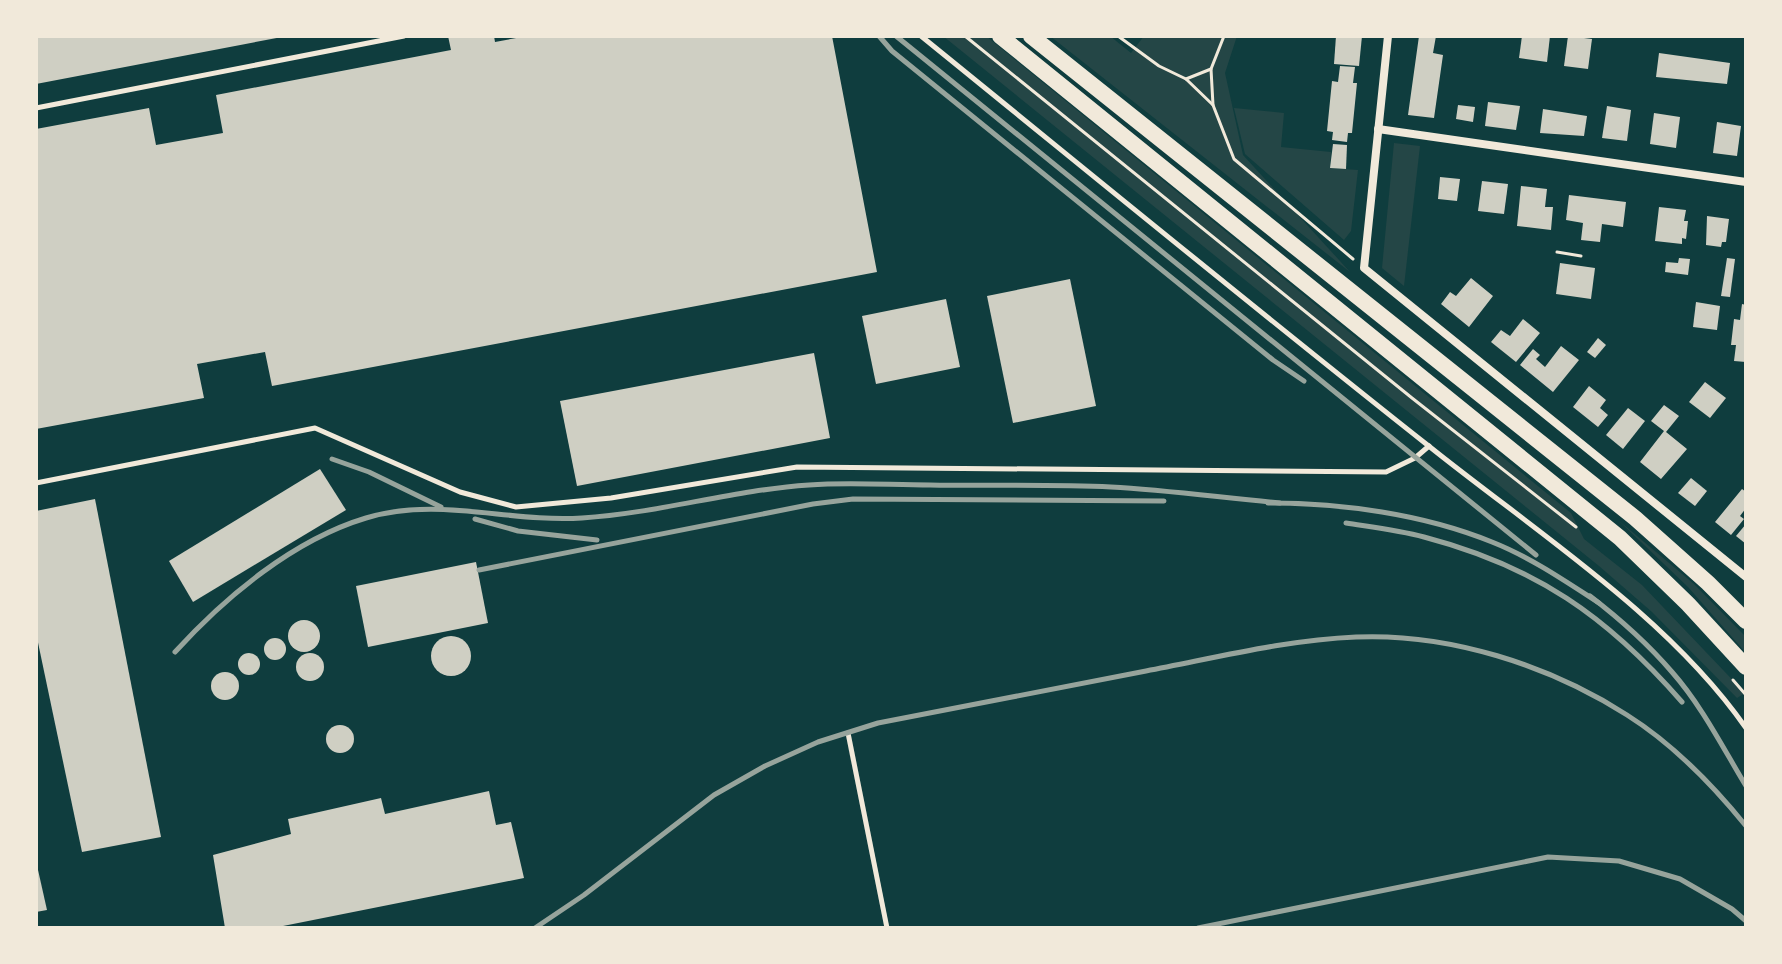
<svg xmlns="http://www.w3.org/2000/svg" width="1782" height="964" font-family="'Nunito Sans',sans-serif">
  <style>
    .green { fill: #244646 }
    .building { fill: #cfcfc3 }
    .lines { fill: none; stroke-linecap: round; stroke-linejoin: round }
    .path { stroke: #f1e9da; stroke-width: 3 }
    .service { stroke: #f1e9da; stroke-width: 5 }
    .minor { stroke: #f1e9da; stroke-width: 8 }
    .primary { stroke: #f1e9da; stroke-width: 16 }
    .rail { stroke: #97a49c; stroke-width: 5 }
  </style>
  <rect width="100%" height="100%" fill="#0f3d3e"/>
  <g class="green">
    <path d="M 943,36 L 986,36 L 1571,513 L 1584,539 L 1642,585 L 1745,693 L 1737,698 L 1652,612 L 1599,566 Z"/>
    <path d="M 1050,36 L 1110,36 L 1131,53 L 1144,36 L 1237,36 L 1225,73 L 1243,155 L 1350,272 Z"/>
    <path d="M 1234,108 L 1284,113 L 1281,147 L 1331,152 L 1330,168 L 1358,170 L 1351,231 L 1344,240 L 1245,154 Z"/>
    <path d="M 1394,143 L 1420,146 L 1404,286 L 1382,268 Z"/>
    <path d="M 1618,520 L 1694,584 L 1746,637 L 1746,653 L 1688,587 Z"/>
  </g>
  <g class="building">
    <path d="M 36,36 L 282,36 L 282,37 L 36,84 Z"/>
    <path d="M 448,36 L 494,36 L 495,42 L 527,36 L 832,36 L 877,272 L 272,386 L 265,352 L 197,364 L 204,398 L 36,429 L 36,129 L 149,108 L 156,145 L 223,133 L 216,95 L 451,50 Z"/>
    <path d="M 1336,36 L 1362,36 L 1359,66 L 1334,64 Z"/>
    <path d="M 1419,36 L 1436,36 L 1433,53 L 1443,55 L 1434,118 L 1408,115 Z"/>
    <path d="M 1522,36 L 1550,36 L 1547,62 L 1519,58 Z"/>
    <path d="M 1568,36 L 1592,39 L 1588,69 L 1564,66 Z"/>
    <path d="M 1659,53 L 1730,63 L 1727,84 L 1656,77 Z"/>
    <path d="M 1340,66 L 1355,67 L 1353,83 L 1357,83 L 1352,133 L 1348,133 L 1347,142 L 1332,140 L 1333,132 L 1327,131 L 1332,81 L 1338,82 Z"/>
    <path d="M 1488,102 L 1520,106 L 1516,130 L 1485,126 Z"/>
    <path d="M 1458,105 L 1475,107 L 1473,122 L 1456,119 Z"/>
    <path d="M 1607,106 L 1631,110 L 1627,141 L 1602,138 Z"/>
    <path d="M 1543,109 L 1587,116 L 1584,136 L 1540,133 Z"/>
    <path d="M 1654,113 L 1680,117 L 1676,148 L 1650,144 Z"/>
    <path d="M 1717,122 L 1741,126 L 1737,156 L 1713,153 Z"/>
    <path d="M 1333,144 L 1347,145 L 1346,169 L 1330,168 Z"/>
    <path d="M 1440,177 L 1460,179 L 1457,201 L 1438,199 Z"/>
    <path d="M 1482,181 L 1508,184 L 1504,214 L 1478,211 Z"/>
    <path d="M 1521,186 L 1547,189 L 1545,207 L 1553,207 L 1551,230 L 1517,226 Z"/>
    <path d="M 1569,195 L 1626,202 L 1623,227 L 1602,224 L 1600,242 L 1581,240 L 1583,223 L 1566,220 Z"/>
    <path d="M 1659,207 L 1686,210 L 1684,221 L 1688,221 L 1686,239 L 1682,238 L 1682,244 L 1655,241 Z"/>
    <path d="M 1707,216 L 1729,219 L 1726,242 L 1722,242 L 1721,247 L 1706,245 Z"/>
    <path d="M 1679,258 L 1690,259 L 1688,275 L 1665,272 L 1666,262 L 1678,263 Z"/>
    <path d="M 1727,258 L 1735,259 L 1730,297 L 1721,296 Z"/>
    <path d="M 1560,263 L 1595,268 L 1591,299 L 1556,294 Z"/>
    <path d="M 1471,278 L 1493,296 L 1469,327 L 1441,304 L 1450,292 L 1456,296 Z"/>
    <path d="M 1070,279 L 1096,406 L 1013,423 L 987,296 Z"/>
    <path d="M 946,299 L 960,367 L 876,384 L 862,316 Z"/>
    <path d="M 1696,302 L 1720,306 L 1717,330 L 1693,327 Z"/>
    <path d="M 1742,304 L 1746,305 L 1746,362 L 1734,361 L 1736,345 L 1731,345 L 1734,319 L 1740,320 Z"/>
    <path d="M 1523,319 L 1540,333 L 1516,362 L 1491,342 L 1501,330 L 1510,336 Z"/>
    <path d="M 1598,338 L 1606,345 L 1595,358 L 1587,352 Z"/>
    <path d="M 1561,346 L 1579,360 L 1553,392 L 1520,365 L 1533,349 L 1540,355 L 1536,359 L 1545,367 Z"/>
    <path d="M 814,353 L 830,438 L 577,486 L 560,401 Z"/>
    <path d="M 1705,382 L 1726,398 L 1710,418 L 1689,402 Z"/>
    <path d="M 1589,386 L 1606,400 L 1600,408 L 1608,415 L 1598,427 L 1573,407 Z"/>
    <path d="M 1664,405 L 1679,416 L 1666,432 L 1687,449 L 1661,479 L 1640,462 L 1664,431 L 1651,421 Z"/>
    <path d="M 1628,408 L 1645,421 L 1623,449 L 1606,435 Z"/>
    <path d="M 320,469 L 346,510 L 193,602 L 169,561 Z"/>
    <path d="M 1691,478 L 1707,491 L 1695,506 L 1678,493 Z"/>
    <path d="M 1742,489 L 1746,492 L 1746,508 L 1740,516 L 1744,519 L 1731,535 L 1715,522 Z"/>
    <path d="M 95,499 L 161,837 L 82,852 L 36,633 L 36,511 Z"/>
    <path d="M 1746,524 L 1746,544 L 1736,536 Z"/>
    <path d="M 476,562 L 488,623 L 368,647 L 356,586 Z"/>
    <circle cx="304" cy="636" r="16"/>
    <circle cx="451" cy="656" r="20"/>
    <circle cx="275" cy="649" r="11"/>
    <circle cx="249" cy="664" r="11"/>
    <circle cx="310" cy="667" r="14"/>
    <circle cx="225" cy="686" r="14"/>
    <circle cx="340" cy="739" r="14"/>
    <path d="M 489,791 L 496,825 L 511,822 L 524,878 L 273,928 L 225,928 L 213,855 L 291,834 L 288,819 L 381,798 L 385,814 Z"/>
    <path d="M 36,861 L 47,910 L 36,912 Z"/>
  </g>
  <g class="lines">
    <g class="path">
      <path d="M 965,36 L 1412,398 L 1576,527"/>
      <path d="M 1118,36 L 1159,66 L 1186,79 L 1213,105"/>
      <path d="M 1224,36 L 1211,69 L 1213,105 L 1234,159 L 1353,259"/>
      <path d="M 1186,79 L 1211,69"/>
      <path d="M 1557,252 L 1581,256"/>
      <path d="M 1733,680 L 1746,695"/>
    </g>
    <g class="service">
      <path d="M 921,36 C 1090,173 1259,312 1430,447 C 1536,532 1668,616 1746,728"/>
      <path d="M 36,108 L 404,36"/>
      <path d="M 36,483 L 315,428 L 460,492 L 516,507 L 611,498 L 797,467 L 1386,472 L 1415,458 L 1429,446"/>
      <path d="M 848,733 L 887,928"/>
    </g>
    <g class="minor">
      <path d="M 1388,36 L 1364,268 L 1746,577"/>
      <path d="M 1378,129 L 1746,182"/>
    </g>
    <g class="primary">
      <path d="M 1000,36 L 1620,538 L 1688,604 L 1746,667"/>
      <path d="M 1031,36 L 1635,518 L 1708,583 L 1746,621"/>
    </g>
    <g class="rail">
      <path d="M 879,36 L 892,51 L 1273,360 L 1304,381"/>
      <path d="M 896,36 L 1536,555"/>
      <path d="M 332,459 L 369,472 L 441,507"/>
      <path d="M 1268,503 C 1342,503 1423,514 1492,542 C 1530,557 1565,581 1599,603"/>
      <path d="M 475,519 L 518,531 L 597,540"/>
      <path d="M 1346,523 C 1372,527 1399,530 1424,537 C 1535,566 1607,616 1682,702"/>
      <path d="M 479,570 L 813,504 L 853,499 L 1164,501"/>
      <path d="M 1590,596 C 1620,619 1648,644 1672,672 C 1702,706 1723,748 1746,786"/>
      <path d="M 175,652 C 225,597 293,540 366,518 C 438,496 510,523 582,518 C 659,513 733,490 809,485 C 849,482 890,485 930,485 C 990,486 1051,484 1111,487 C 1167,490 1224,498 1280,503"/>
      <path d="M 535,928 L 584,895 L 714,795 L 765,766 L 818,742 L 878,723 C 967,706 1057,688 1146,671 C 1215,658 1285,640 1356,637 C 1449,633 1549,665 1627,715 C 1673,744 1712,784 1746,826"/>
      <path d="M 1198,928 L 1548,857 L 1619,861 L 1680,879 L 1732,909 L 1746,921"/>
    </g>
  </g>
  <rect width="1782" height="964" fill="none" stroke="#f1e9da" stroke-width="76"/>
</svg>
